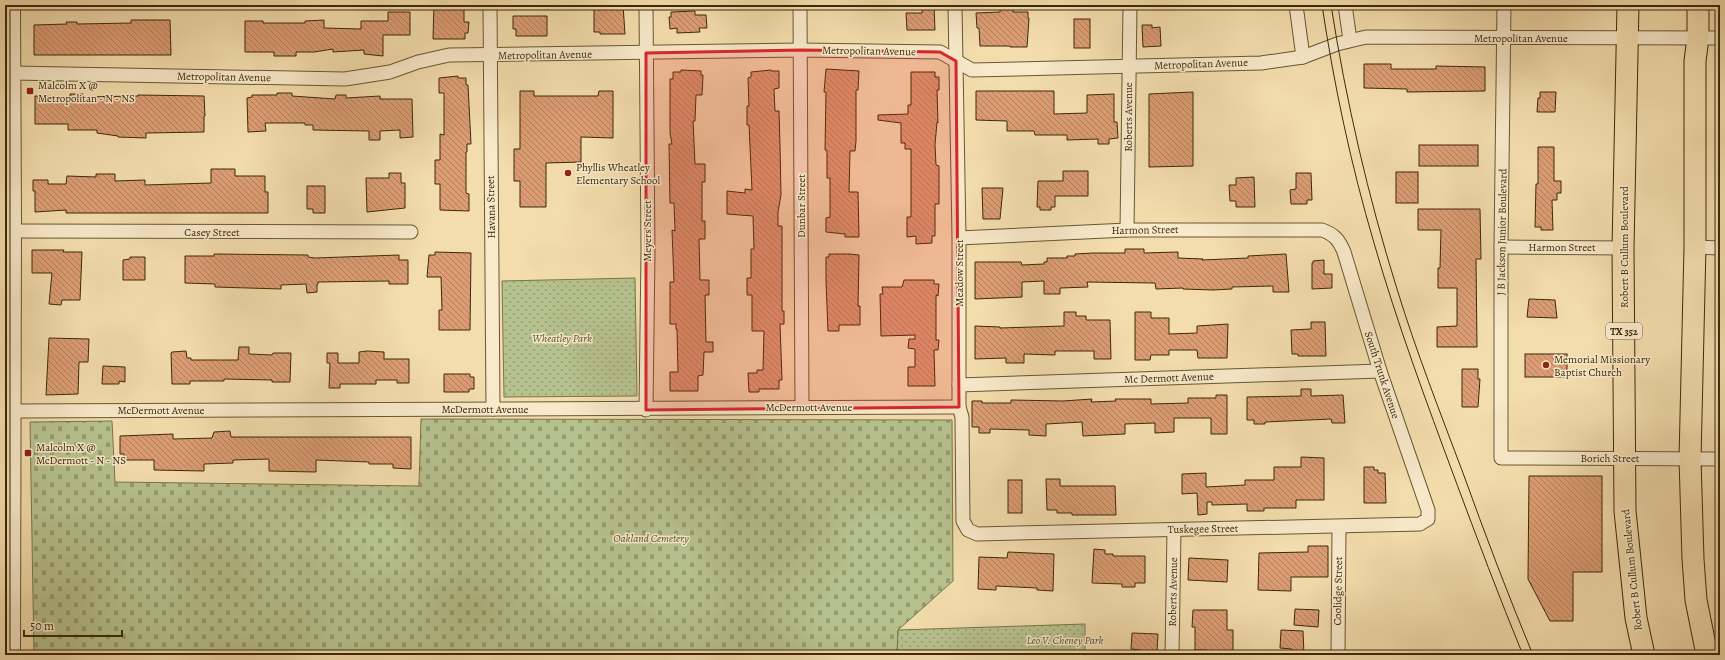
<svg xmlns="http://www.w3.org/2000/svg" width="1725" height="660" font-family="Alegreya,serif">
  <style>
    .cemetery { fill: url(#cemetery-stones); stroke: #79764c }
    .park { fill: url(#park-dots); stroke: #79764c }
    .building { fill: url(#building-back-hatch); stroke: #3c290b }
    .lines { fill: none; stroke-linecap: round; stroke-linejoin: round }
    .minor-casing { stroke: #6a5634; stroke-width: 15 }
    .tertiary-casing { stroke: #6a5634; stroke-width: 18 }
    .primary-casing { stroke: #3c290b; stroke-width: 23 }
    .minor { stroke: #f8e9ca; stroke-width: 13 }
    .tertiary { stroke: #f8e9ca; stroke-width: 16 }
    .primary { stroke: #f4ddad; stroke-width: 21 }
    .tram { stroke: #3c290b; stroke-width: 1 }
    .marked { fill: #d62828; fill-opacity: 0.2; stroke: #d62828; stroke-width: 3; stroke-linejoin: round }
    .poi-dot { fill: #8f2418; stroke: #f8e9ca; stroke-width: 1.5 }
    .labels { text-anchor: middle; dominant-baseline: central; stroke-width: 3; stroke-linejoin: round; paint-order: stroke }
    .shield { fill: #f8e9ca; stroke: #746344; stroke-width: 1 }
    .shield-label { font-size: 10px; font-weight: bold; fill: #3c290b }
    .street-label { font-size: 11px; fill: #3c290b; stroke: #f8e9ca }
    .poi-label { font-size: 11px; fill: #3c290b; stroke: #f8e9ca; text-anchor: start }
    .park-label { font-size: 11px; font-style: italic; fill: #5a4f2c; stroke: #f8e9ca }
  </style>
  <defs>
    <pattern id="cemetery-stones" width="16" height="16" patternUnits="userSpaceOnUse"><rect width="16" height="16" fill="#b6c28e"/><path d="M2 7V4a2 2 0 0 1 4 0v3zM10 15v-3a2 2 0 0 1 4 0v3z" fill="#959e72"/></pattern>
    <pattern id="park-dots" width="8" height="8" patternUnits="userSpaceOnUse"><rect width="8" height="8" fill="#b6c28e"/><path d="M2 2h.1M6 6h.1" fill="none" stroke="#959e72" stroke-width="1.8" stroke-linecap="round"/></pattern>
    <pattern id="building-back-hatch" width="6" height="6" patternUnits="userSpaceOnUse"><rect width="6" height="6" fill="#dc9d74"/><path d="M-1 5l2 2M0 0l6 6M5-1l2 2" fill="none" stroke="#b4805d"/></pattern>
  </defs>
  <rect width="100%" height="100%" fill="#f4ddad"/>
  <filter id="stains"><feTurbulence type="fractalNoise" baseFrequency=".005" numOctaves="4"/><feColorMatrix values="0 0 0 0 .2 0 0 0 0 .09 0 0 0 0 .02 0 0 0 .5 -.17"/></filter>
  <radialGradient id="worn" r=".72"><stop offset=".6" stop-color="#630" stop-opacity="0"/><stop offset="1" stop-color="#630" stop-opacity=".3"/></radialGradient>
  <path class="cemetery" d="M 421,419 L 952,420 L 953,581 L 898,630 L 897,655 L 34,655 L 30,422 L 112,421 L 115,482 L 419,486 Z"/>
  <g class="park">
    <path d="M 635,278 L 637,396 L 504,397 L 502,281 Z"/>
    <path d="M 1085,624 L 1085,655 L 897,655 L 898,630 Z"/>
  </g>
  <g class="building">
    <path d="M 434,5 L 464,5 L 464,22 L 469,22 L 468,33 L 465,33 L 465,39 L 433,39 Z"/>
    <path d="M 594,5 L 623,5 L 625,34 L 600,34 L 600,32 L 594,32 Z"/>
    <path d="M 922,5 L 934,5 L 935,30 L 907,30 L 906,13 L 922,13 Z"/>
    <path d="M 1000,5 L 1013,5 L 1013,12 L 1028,12 L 1028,18 L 1029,18 L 1027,47 L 1010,47 L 1010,46 L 980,46 L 979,28 L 977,28 L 976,13 L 1000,12 Z"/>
    <path d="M 695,11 L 695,15 L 706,15 L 707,28 L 699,28 L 700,32 L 677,33 L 677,28 L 670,29 L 669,17 L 671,17 L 671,12 Z"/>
    <path d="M 388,12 L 410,12 L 410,35 L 383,35 L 383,56 L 364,54 L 364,50 L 333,52 L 333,49 L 314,52 L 296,52 L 296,56 L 274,56 L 274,52 L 245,52 L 245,21 L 263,21 L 263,23 L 305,23 L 305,21 L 324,20 L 324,28 L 361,29 L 361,21 L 388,21 Z"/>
    <path d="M 513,16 L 547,16 L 547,36 L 516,36 L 516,29 L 513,29 Z"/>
    <rect x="1074" y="19" width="16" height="29"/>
    <path d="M 131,20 L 170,20 L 171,55 L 34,55 L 34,25 L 67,24 L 66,22 L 77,22 L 77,24 L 131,23 Z"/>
    <path d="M 1142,25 L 1152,25 L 1152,28 L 1160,27 L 1161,46 L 1143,47 Z"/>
    <path d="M 1364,64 L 1391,64 L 1391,69 L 1436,69 L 1436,66 L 1485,67 L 1485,91 L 1407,92 L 1407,89 L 1364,88 Z"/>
    <path d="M 826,69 L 859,71 L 858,90 L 856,90 L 856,141 L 855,151 L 850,151 L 849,192 L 858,192 L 859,237 L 845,237 L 845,234 L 826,232 L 826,218 L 830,217 L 830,178 L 827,178 L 827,151 L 825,150 L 826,92 L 824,92 Z"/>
    <path d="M 681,70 L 701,71 L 701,75 L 703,75 L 702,95 L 696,95 L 695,121 L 693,121 L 695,164 L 705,164 L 705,182 L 702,182 L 702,221 L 705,221 L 705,239 L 699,239 L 700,280 L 709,280 L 709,295 L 705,295 L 706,342 L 713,342 L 713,352 L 704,352 L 703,375 L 698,376 L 698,391 L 670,391 L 670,372 L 678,372 L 677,329 L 676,329 L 676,324 L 670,324 L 670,282 L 674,282 L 672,230 L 675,231 L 674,203 L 670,203 L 669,144 L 672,144 L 670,133 L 670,79 L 673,79 L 673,72 L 681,72 Z"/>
    <path d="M 771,70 L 771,71 L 779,71 L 779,88 L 774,89 L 775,111 L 779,111 L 780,146 L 781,195 L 778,212 L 778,226 L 782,226 L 782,311 L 784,311 L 784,324 L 780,324 L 782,380 L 779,380 L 779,389 L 759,389 L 759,392 L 749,392 L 748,373 L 757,373 L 757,370 L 763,370 L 764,331 L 752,331 L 752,295 L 747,295 L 747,278 L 751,278 L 751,249 L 754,249 L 753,216 L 727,214 L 727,191 L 745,193 L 745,189 L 752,190 L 749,125 L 747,125 L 747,106 L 749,106 L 748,78 L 751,77 L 751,72 Z"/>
    <path d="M 911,72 L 935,72 L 935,77 L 939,77 L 939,90 L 937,90 L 938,123 L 937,122 L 935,145 L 936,165 L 939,166 L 939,204 L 935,204 L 935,236 L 932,236 L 932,243 L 916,244 L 916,236 L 907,237 L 907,217 L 911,217 L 911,149 L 905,149 L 905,143 L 901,143 L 901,123 L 878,120 L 878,115 L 908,114 L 908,105 L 911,105 Z"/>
    <path d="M 458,76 L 458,78 L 466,78 L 466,85 L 468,85 L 471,144 L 467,144 L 467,152 L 466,152 L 466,193 L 469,194 L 469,211 L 440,210 L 440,184 L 435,184 L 435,160 L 440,160 L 440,134 L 444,135 L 444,93 L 439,93 L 439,78 Z"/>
    <path d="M 520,91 L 534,91 L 534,96 L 598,96 L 599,91 L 613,91 L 613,138 L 581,137 L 581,162 L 546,163 L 546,207 L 520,207 L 520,181 L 514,181 L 514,149 L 520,149 Z"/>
    <path d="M 976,91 L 1054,91 L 1054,114 L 1087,113 L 1087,95 L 1114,94 L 1114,122 L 1117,122 L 1118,138 L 1109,139 L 1109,144 L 1098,144 L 1098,139 L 1067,140 L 1067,135 L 1035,135 L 1034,131 L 1007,131 L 1007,121 L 976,120 Z"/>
    <path d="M 1193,92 L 1193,166 L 1149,167 L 1149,94 Z"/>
    <path d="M 1540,92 L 1556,92 L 1555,112 L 1537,112 L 1538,98 L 1540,98 Z"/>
    <path d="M 277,93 L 292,93 L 292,96 L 335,99 L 336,95 L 346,95 L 346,98 L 380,96 L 380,99 L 412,99 L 413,137 L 400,138 L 400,130 L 380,131 L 380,140 L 369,140 L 369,131 L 313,130 L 313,125 L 305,125 L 305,123 L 265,123 L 266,131 L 248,132 L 247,98 L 252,97 L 252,95 L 277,95 Z"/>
    <path d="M 70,94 L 83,94 L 83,97 L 138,96 L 138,95 L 204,96 L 205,116 L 204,116 L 204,132 L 146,133 L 146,138 L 118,137 L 118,136 L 97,133 L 97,130 L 68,130 L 68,124 L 35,124 L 35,96 L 70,97 Z"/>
    <rect x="1419" y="145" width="59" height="21"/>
    <path d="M 1538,147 L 1554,147 L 1554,181 L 1561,181 L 1561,193 L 1557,193 L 1557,200 L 1552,200 L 1553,230 L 1541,230 L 1541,227 L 1535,227 L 1536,184 L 1538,184 Z"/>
    <path d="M 211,169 L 235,169 L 235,176 L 265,176 L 265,192 L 268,192 L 268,213 L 66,213 L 66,210 L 35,212 L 35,191 L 33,191 L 33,180 L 48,180 L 48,184 L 66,184 L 67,176 L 96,177 L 96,174 L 115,174 L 115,181 L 145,180 L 145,185 L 211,183 Z"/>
    <path d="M 1063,171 L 1088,171 L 1088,196 L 1055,196 L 1055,207 L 1051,207 L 1051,210 L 1040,210 L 1040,207 L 1037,207 L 1038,181 L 1063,181 Z"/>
    <rect x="1396" y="172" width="22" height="31"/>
    <path d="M 389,173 L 401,173 L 401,183 L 405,183 L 405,208 L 367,212 L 366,178 L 389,178 Z"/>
    <path d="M 1296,173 L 1311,173 L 1312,200 L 1307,200 L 1307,204 L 1291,204 L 1290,190 L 1296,189 Z"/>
    <path d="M 1254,177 L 1255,207 L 1236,207 L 1236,201 L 1230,201 L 1229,185 L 1236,185 L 1236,178 Z"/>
    <path d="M 307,186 L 325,186 L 325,213 L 313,213 L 313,209 L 307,209 Z"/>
    <path d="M 982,188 L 1003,188 L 1000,219 L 983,219 Z"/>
    <path d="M 1418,209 L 1480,209 L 1481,259 L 1476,259 L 1477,347 L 1437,347 L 1437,327 L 1457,326 L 1457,288 L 1438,288 L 1438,268 L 1440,268 L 1441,230 L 1418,230 Z"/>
    <path d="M 1125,249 L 1144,249 L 1144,253 L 1178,252 L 1178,258 L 1203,259 L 1202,260 L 1248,258 L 1248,256 L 1286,254 L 1289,292 L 1273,292 L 1273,286 L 1232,287 L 1232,289 L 1213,290 L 1183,289 L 1183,288 L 1156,289 L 1155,283 L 1087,282 L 1088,287 L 1060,288 L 1060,294 L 1044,294 L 1044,281 L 1022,282 L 1022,297 L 975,299 L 975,262 L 1021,262 L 1022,265 L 1044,264 L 1044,262 L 1047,262 L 1047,258 L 1067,258 L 1067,256 L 1075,256 L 1075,254 L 1093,253 L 1125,253 Z"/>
    <path d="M 32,250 L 64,250 L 63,252 L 82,252 L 80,300 L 62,300 L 61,305 L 49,304 L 52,273 L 32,273 Z"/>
    <path d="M 435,252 L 471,253 L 470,330 L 439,330 L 439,310 L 442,310 L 441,277 L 427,277 L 429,255 L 435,255 Z"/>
    <path d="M 214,254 L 308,255 L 308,257 L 315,258 L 399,255 L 399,260 L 408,260 L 408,284 L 389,284 L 389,281 L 318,282 L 318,284 L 317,284 L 317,292 L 307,293 L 306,284 L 281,285 L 281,289 L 215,287 L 215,284 L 185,283 L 185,256 L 214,256 Z"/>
    <path d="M 829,254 L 849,254 L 859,255 L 858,306 L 860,306 L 860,325 L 839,325 L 839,331 L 828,331 L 826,281 L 826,257 L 829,257 Z"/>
    <path d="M 130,257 L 145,257 L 145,280 L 123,280 L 123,260 L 130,259 Z"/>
    <path d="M 1324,260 L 1324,274 L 1332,274 L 1332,288 L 1312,289 L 1312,263 L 1313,263 L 1313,261 Z"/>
    <path d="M 904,280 L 934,280 L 934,284 L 939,284 L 938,296 L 936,295 L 936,340 L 939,340 L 938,350 L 934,350 L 935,386 L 908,386 L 908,367 L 915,367 L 915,349 L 908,348 L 909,339 L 915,339 L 915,335 L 881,336 L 880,294 L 883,294 L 882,287 L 902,287 Z"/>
    <path d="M 1529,299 L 1555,300 L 1557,318 L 1527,317 Z"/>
    <path d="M 1064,312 L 1076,312 L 1076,316 L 1086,316 L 1086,320 L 1110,320 L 1111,359 L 1094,359 L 1094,351 L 1055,351 L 1055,355 L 1024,354 L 1024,363 L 1006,363 L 1006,358 L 975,359 L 975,326 L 1000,327 L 1000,328 L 1064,326 Z"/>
    <path d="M 1135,312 L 1151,312 L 1151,318 L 1169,318 L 1169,334 L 1197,333 L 1197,326 L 1228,324 L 1227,358 L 1198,358 L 1197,350 L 1169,350 L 1169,355 L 1151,355 L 1150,360 L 1135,360 Z"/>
    <path d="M 1311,322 L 1325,322 L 1326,356 L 1298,356 L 1298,354 L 1292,354 L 1291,330 L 1311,329 Z"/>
    <path d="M 49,338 L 89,339 L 88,362 L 79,362 L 78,394 L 46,395 Z"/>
    <path d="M 239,347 L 249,347 L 249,354 L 272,355 L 273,353 L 291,353 L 290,382 L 272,382 L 272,380 L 224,379 L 224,381 L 190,381 L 190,384 L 172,384 L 171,353 L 172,352 L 186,351 L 187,358 L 191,358 L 191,360 L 238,360 Z"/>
    <path d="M 367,351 L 384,352 L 384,359 L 409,359 L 409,383 L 397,383 L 397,380 L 376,380 L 376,384 L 340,384 L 340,388 L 329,388 L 330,363 L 327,363 L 327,353 L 338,353 L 338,363 L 359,363 L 359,352 Z"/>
    <rect x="1525" y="354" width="42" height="23"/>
    <path d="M 103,366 L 125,367 L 125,382 L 119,381 L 119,384 L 102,384 Z"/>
    <path d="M 1462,369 L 1478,369 L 1478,379 L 1480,379 L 1478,407 L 1462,407 Z"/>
    <path d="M 444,374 L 470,374 L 470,377 L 474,377 L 474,389 L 469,389 L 469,392 L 444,392 Z"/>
    <path d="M 1301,389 L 1311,389 L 1311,396 L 1343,395 L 1345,423 L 1332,423 L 1331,419 L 1265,422 L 1265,424 L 1254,424 L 1254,420 L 1247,420 L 1247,397 L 1301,396 Z"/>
    <path d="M 1216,395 L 1227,395 L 1227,434 L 1211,434 L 1211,418 L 1174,418 L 1174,432 L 1155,433 L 1155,423 L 1125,424 L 1125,434 L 1083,436 L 1082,422 L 1046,424 L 1046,436 L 1029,435 L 1029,430 L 990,429 L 990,433 L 979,433 L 979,427 L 972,427 L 972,401 L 982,401 L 982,403 L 1011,403 L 1011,400 L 1063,401 L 1092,399 L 1091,402 L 1116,401 L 1115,399 L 1151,399 L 1151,404 L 1188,403 L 1188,398 L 1216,398 Z"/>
    <path d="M 230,431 L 231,437 L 411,437 L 411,469 L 393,468 L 393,464 L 369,464 L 369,462 L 316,460 L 316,472 L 269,471 L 269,459 L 233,460 L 233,463 L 204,464 L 204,471 L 154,470 L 154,460 L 124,460 L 124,454 L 120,454 L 120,436 L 173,434 L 173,439 L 212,438 L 214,432 Z"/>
    <path d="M 1301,457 L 1324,458 L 1324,500 L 1296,500 L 1296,508 L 1264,508 L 1264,511 L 1247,511 L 1247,504 L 1212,505 L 1212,502 L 1207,502 L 1207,514 L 1198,515 L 1197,493 L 1182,494 L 1182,474 L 1206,473 L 1206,487 L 1245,485 L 1245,480 L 1274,480 L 1274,467 L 1301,467 Z"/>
    <path d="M 1364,467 L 1374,467 L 1374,470 L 1378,470 L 1378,473 L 1385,473 L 1386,503 L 1364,503 Z"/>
    <path d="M 1529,476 L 1602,476 L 1602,572 L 1573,572 L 1573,621 L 1550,621 L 1528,579 Z"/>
    <path d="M 1046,479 L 1060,479 L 1060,486 L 1115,486 L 1116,515 L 1072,515 L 1072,513 L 1057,513 L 1057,510 L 1047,510 Z"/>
    <rect x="1008" y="480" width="14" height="33"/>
    <path d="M 1308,546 L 1328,546 L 1328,577 L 1291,577 L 1291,591 L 1258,590 L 1259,553 L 1308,552 Z"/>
    <path d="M 1094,549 L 1105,550 L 1105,554 L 1113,554 L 1113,556 L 1145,556 L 1145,583 L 1135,583 L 1135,587 L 1122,587 L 1122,584 L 1092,583 Z"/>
    <path d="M 1008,552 L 1054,554 L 1053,591 L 1037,590 L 1037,588 L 996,586 L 996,590 L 978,589 L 979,557 L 1007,558 Z"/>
    <path d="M 1189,558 L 1228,560 L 1227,582 L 1188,580 Z"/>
    <path d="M 1295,609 L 1319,610 L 1318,627 L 1294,625 Z"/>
    <path d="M 1193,610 L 1227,610 L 1227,630 L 1233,630 L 1233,655 L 1206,655 L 1206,650 L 1195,650 L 1195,627 L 1192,627 Z"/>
    <path d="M 1281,630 L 1303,631 L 1304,655 L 1292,655 L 1292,649 L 1280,648 Z"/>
    <path d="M 1132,633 L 1158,634 L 1157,651 L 1155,651 L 1155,655 L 1139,655 L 1140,650 L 1131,649 Z"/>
  </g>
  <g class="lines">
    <defs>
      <g id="minor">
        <path d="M 490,5 L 493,409"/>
        <path d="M 646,5 L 648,251 L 646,410"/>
        <path d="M 800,5 L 802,407"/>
        <path d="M 955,5 L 959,238 L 959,407 L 962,417 L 963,521 L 968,530 L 977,534 L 1420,524 L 1428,519 L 1428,510 L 1380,371 L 1344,252 C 1339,240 1334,234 1322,230 L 1127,230 L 959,238"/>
        <path d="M 1296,5 L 1303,57"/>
        <path d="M 1345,5 L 1350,40"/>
        <path d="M 1504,5 L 1501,247 L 1501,458 L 1720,459"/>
        <path d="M 13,73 L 345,79 L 390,72 L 418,62 L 449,55 L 801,50 L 940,52 L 972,70 L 1261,63 L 1303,57 L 1337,44 L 1366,37 L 1720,38"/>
        <path d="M 1127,230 L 1130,5"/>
        <path d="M 13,231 L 411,232"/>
        <path d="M 1501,247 L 1623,248"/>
        <path d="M 1695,247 L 1720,248"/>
        <path d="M 959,385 L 1380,371"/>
        <path d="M 12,411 L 959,407"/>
        <path d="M 1172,655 L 1174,530"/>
        <path d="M 1338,655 L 1339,527"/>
      </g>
      <path id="tertiary" d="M 12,5 L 13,223 L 12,655"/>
      <g id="primary">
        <path d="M 1628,5 L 1623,248 L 1625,511 L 1636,618 L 1644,655"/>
        <path d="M 1698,5 L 1698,38 L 1695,61 L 1695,247 L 1690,459 L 1693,559 L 1696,600 L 1707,655"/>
      </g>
    </defs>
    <use href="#minor" class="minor-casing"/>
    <use href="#tertiary" class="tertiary-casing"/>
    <use href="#primary" class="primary-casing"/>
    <use href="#minor" class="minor"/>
    <use href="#tertiary" class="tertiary"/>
    <use href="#primary" class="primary"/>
    <g class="tram">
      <path d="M 1322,5 C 1334,85 1351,165 1374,243 C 1397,323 1426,401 1455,479 C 1477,538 1499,597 1523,655"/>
      <path d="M 1331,5 C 1346,101 1368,196 1397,289 C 1416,351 1440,412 1463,473 C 1485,534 1508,595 1533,655"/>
    </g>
  </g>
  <path class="marked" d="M 801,50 L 940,52 L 956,61 L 959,407 L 646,410 L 646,53 Z"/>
  <g class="poi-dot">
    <rect x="26" y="87" width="8" height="8" rx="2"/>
    <circle cx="568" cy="173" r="4"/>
    <circle cx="1546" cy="365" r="4"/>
    <rect x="24" y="449" width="8" height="8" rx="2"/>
  </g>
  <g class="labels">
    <rect class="shield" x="1606" y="323" width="36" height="16" rx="3"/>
    <g class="shield-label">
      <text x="1624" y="331">TX 352</text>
    </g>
    <g class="street-label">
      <text x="1521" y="38">Metropolitan Avenue</text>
      <text transform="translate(869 51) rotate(1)">Metropolitan Avenue</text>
      <text transform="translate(545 55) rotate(-1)">Metropolitan Avenue</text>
      <text transform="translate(1201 64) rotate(-2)">Metropolitan Avenue</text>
      <text transform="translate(224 77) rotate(1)">Metropolitan Avenue</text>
      <text transform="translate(1128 117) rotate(-90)">Roberts Avenue</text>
      <text transform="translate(801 206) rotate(-90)">Dunbar Street</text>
      <text transform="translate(491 207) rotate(-91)">Havana Street</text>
      <text transform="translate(1145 230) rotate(-1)">Harmon Street</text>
      <text transform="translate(647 231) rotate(-90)">Meyers Street</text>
      <text x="212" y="232">Casey Street</text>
      <text transform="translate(1502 232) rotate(-89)">J B Jackson Junior Boulevard</text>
      <text x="1562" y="247">Harmon Street</text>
      <text transform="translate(1624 247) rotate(-90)">Robert B Cullum Boulevard</text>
      <text transform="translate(959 273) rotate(-90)">Meadow Street</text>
      <text transform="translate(1382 375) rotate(72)">South Trunk Avenue</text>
      <text transform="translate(1169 378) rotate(-2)">Mc Dermott Avenue</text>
      <text x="809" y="407">McDermott Avenue</text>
      <text x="485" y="409">McDermott Avenue</text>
      <text x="161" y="410">McDermott Avenue</text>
      <text x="1610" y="458">Borich Street</text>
      <text transform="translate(1203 529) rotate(-1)">Tuskegee Street</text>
      <text transform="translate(1632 570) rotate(-96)">Robert B Cullum Boulevard</text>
      <text transform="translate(1338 591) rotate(-89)">Coolidge Street</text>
      <text transform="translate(1173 592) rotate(-89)">Roberts Avenue</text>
    </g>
    <g class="poi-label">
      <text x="38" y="85">Malcolm X @<tspan x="38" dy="13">Metropolitan - N - NS</tspan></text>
      <text x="576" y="167">Phyllis Wheatley<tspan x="576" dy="13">Elementary School</tspan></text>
      <text x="1554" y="359">Memorial Missionary<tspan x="1554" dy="13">Baptist Church</tspan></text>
      <text x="36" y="447">Malcolm X @<tspan x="36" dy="13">McDermott - N - NS</tspan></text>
    </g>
    <g class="park-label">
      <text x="562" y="338">Wheatley Park</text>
      <text x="651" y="538">Oakland Cemetery</text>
      <text x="1065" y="640">Leo V. Cheney Park</text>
    </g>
  </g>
  <rect width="1725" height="660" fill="none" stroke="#f4ddad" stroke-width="20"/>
  <rect x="6" y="6" width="1713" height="648" fill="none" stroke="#3c290b" stroke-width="2"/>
  <rect x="10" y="10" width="1705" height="640" fill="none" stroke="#3c290b"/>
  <path d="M24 630v6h98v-6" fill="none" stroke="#3c290b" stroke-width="2"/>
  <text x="30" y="630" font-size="12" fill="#3c290b" stroke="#f8e9ca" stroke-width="3" paint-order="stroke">50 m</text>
  <rect width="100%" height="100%" filter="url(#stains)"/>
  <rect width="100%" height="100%" fill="url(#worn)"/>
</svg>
